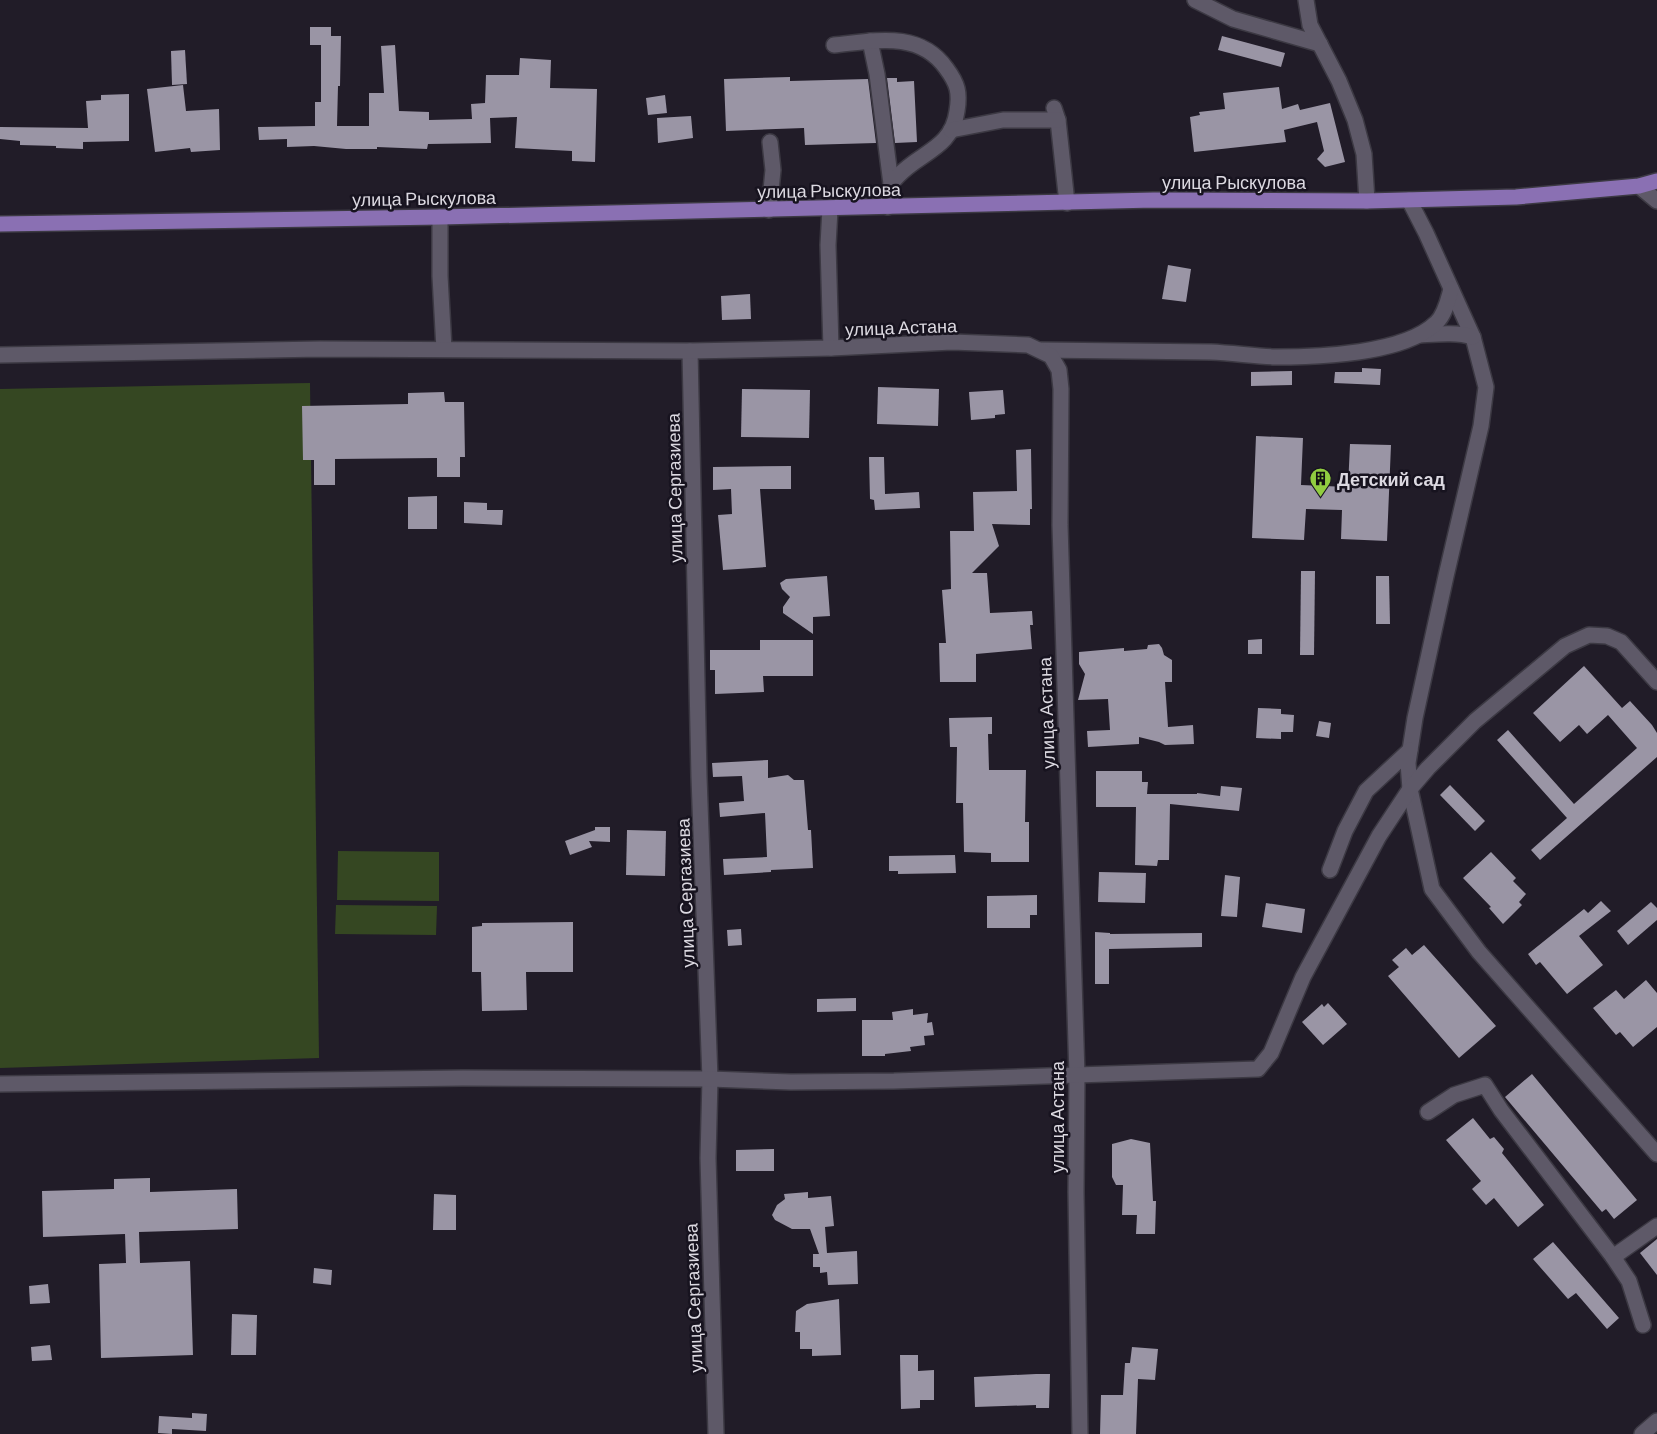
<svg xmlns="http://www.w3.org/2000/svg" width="1657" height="1434" font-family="Barlow,sans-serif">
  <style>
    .green { fill: #354722 }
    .building { fill: #9a95a5 }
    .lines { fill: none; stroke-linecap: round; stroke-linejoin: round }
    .street-casing { stroke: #3c3943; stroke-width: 18 }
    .primary-casing { stroke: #3c3943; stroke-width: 18 }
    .street { stroke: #5e5968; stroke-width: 15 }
    .primary { stroke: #8a70b3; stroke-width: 15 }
    .labels { text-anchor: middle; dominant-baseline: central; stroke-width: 5; stroke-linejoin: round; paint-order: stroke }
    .street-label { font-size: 18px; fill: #dcd9e1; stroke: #17131f }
    .poi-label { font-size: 18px; font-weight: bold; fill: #dcd9e1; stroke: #17131f; text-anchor: start }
  </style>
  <rect width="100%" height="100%" fill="#211c28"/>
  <g class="green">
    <path d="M 310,383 L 319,1058 L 0,1068 L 0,389 Z"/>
    <path d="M 338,851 L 439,852 L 439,901 L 337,900 Z"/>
    <path d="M 336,905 L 437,906 L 436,935 L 335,934 Z"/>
  </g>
  <g class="building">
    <path d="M 310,27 L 331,27 L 331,36 L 341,36 L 340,86 L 338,86 L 337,126 L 369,126 L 369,93 L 384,93 L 381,46 L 395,45 L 399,111 L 429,112 L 429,120 L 472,119 L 471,104 L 485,103 L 486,75 L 519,75 L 520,58 L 551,60 L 550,88 L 597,89 L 595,162 L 572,161 L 572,151 L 515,148 L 517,117 L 490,118 L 491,143 L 428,144 L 427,149 L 377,147 L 377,149 L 346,149 L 314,146 L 287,147 L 287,139 L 259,140 L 258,127 L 315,126 L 315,102 L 321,102 L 321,45 L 310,45 Z"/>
    <path d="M 1222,36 L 1285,53 L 1281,67 L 1218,50 Z"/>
    <path d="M 185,50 L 187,84 L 172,85 L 171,51 Z"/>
    <path d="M 790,77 L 790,81 L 868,79 L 876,143 L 805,145 L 804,128 L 726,131 L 724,79 Z"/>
    <path d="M 887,78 L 897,78 L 897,82 L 914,81 L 917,142 L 895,143 Z"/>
    <path d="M 183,85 L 186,111 L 219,109 L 220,150 L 191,152 L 190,148 L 155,152 L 147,89 Z"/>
    <path d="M 1279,87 L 1282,109 L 1298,104 L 1300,110 L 1330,103 L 1345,162 L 1325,167 L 1317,159 L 1324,151 L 1317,122 L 1284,130 L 1286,142 L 1194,152 L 1190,117 L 1200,115 L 1199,112 L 1225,109 L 1223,93 Z"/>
    <path d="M 129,94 L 129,141 L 83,142 L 83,149 L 56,148 L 56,146 L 20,145 L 20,141 L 0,139 L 0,127 L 88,128 L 86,101 L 101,100 L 101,95 Z"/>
    <path d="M 665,95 L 667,113 L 648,115 L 646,98 Z"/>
    <path d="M 691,116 L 693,138 L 658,143 L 657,118 Z"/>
    <path d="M 1168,265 L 1191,269 L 1186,302 L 1162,299 Z"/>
    <path d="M 750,294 L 751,319 L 722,320 L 721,296 Z"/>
    <path d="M 1362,368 L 1381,369 L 1380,385 L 1334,383 L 1335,372 L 1362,372 Z"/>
    <path d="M 1292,371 L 1292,385 L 1251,386 L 1251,372 Z"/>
    <path d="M 878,387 L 939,389 L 938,426 L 877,424 Z"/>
    <path d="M 742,389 L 810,390 L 809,438 L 741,437 Z"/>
    <path d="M 1003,390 L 1005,414 L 995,415 L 995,418 L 971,420 L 969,392 Z"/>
    <path d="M 444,392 L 445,402 L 464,402 L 465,457 L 460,457 L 460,477 L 437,477 L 437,458 L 335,459 L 335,485 L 314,485 L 314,460 L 303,460 L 302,406 L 408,404 L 408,393 Z"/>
    <path d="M 1256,436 L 1303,438 L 1301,485 L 1348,487 L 1350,444 L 1391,445 L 1387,541 L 1341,539 L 1342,510 L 1306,509 L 1304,540 L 1252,538 Z"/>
    <path d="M 1031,449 L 1032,509 L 1030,509 L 1030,525 L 992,524 L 999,546 L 972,573 L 987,573 L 990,613 L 1032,611 L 1033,625 L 1030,625 L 1032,649 L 976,654 L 976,682 L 940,682 L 939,643 L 946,643 L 942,590 L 951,589 L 950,531 L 974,531 L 973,492 L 1017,491 L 1016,450 Z"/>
    <path d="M 869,457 L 884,457 L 885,494 L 919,492 L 920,508 L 875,510 L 874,500 L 870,499 Z"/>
    <path d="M 791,466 L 791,489 L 760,489 L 766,567 L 723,570 L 718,515 L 732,514 L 731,489 L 713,490 L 713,467 Z"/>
    <path d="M 437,496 L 437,529 L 408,529 L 408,497 Z"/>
    <path d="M 464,502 L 487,503 L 487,510 L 503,510 L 502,525 L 464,523 Z"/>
    <path d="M 1301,571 L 1315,571 L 1314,655 L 1300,655 Z"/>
    <path d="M 827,576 L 830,616 L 813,617 L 813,634 L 783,613 L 783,607 L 790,597 L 782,589 L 780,583 L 786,579 Z"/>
    <path d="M 1376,576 L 1389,576 L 1390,624 L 1376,624 Z"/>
    <path d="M 1262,639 L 1262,654 L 1248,654 L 1248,640 Z"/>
    <path d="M 760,640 L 813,640 L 813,676 L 763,676 L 764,692 L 715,694 L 715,670 L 710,670 L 710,650 L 760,650 Z"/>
    <path d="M 1159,644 L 1162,648 L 1164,655 L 1172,660 L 1172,682 L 1165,682 L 1168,727 L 1193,725 L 1194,744 L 1165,745 L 1159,742 L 1139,737 L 1139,744 L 1088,747 L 1087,731 L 1110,730 L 1108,699 L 1078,700 L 1085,674 L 1079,664 L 1079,652 L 1124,648 L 1124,651 L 1147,649 L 1148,645 Z"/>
    <path d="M 1584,666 L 1622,708 L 1630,701 L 1652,725 L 1657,733 L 1657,757 L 1540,860 L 1531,850 L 1567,818 L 1497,740 L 1508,730 L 1574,804 L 1637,748 L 1608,715 L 1587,734 L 1579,725 L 1560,742 L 1533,713 Z"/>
    <path d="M 1258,708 L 1281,709 L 1281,714 L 1294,715 L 1293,732 L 1281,732 L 1281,739 L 1256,738 Z"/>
    <path d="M 992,717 L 992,734 L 988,734 L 989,770 L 1026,770 L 1025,822 L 1029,822 L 1029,862 L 991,862 L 991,853 L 964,852 L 963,803 L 956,803 L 957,747 L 950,747 L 949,718 Z"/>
    <path d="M 1319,721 L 1331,723 L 1329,738 L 1316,736 Z"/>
    <path d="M 768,760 L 768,778 L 788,775 L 794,780 L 804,780 L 808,830 L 811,830 L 813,868 L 771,870 L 771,872 L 724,875 L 723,859 L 767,857 L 765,813 L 720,817 L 719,803 L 744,801 L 742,776 L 713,777 L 712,763 Z"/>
    <path d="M 1096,771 L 1142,771 L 1142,782 L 1148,782 L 1147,794 L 1197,794 L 1197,793 L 1220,796 L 1221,786 L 1242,788 L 1239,811 L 1170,804 L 1169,860 L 1158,860 L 1157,866 L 1135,865 L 1136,807 L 1096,807 Z"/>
    <path d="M 1450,785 L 1485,821 L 1475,831 L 1440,795 Z"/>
    <path d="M 595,827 L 610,827 L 610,842 L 589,841 L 592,847 L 570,855 L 565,841 L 595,830 Z"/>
    <path d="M 627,830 L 666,831 L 665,876 L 626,875 Z"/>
    <path d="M 1491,852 L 1516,878 L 1513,881 L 1526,894 L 1519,902 L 1522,905 L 1503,924 L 1489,908 L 1491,907 L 1463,878 Z"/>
    <path d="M 955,855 L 956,873 L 898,874 L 898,871 L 889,871 L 889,856 Z"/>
    <path d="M 1099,872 L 1146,873 L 1145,903 L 1098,902 Z"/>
    <path d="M 1225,875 L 1240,877 L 1237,917 L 1221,916 Z"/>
    <path d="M 1037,895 L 1037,915 L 1030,915 L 1030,928 L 987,928 L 987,896 Z"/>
    <path d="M 1601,901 L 1611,911 L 1579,936 L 1603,965 L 1567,994 L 1540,962 L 1536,965 L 1528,954 L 1584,909 L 1588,913 Z"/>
    <path d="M 1651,902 L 1657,908 L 1657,920 L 1628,945 L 1617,931 Z"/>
    <path d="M 1266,903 L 1305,909 L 1302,933 L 1262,927 Z"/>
    <path d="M 573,922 L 573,972 L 526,972 L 527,1010 L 482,1011 L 481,972 L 472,972 L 472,927 L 482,926 L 482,923 Z"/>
    <path d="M 741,929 L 742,945 L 728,946 L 727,930 Z"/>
    <path d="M 1095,932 L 1110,933 L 1110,934 L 1202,933 L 1202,947 L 1109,949 L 1109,984 L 1095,984 Z"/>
    <path d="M 1424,945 L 1496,1026 L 1459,1058 L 1388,976 L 1399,967 L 1392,960 L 1406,948 L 1412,955 Z"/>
    <path d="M 1646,980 L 1657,993 L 1657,1027 L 1633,1047 L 1620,1032 L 1616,1035 L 1593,1008 L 1616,990 L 1624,999 Z"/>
    <path d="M 856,998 L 856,1011 L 817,1012 L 817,999 Z"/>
    <path d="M 1328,1003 L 1347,1024 L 1323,1045 L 1302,1022 L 1322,1004 L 1324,1007 Z"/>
    <path d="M 913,1009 L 913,1015 L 928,1013 L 927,1023 L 932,1022 L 934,1035 L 924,1036 L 925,1045 L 910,1047 L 911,1051 L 885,1054 L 885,1056 L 862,1056 L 862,1020 L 893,1020 L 892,1012 Z"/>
    <path d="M 1532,1074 L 1637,1200 L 1614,1219 L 1606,1209 L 1602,1212 L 1505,1097 Z"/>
    <path d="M 1473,1118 L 1490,1139 L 1494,1137 L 1504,1149 L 1502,1153 L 1544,1205 L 1518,1227 L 1494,1198 L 1486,1205 L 1472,1189 L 1481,1181 L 1446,1140 Z"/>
    <path d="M 1131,1139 L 1150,1143 L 1153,1201 L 1156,1201 L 1155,1234 L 1136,1234 L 1137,1215 L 1122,1215 L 1123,1185 L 1116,1185 L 1112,1177 L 1112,1144 Z"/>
    <path d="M 774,1149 L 774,1171 L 736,1171 L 736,1150 Z"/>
    <path d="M 150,1178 L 150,1192 L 237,1189 L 238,1229 L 139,1232 L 140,1263 L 190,1261 L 193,1355 L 101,1358 L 99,1264 L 126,1263 L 125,1234 L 43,1237 L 42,1191 L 114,1189 L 114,1179 Z"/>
    <path d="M 808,1192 L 808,1198 L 831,1196 L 834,1226 L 825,1227 L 827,1253 L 857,1251 L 858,1284 L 828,1285 L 827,1272 L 820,1273 L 820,1267 L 813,1267 L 813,1254 L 819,1254 L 810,1229 L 792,1229 L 775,1220 L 772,1215 L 777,1205 L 785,1199 L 784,1194 Z"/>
    <path d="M 434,1194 L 456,1195 L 456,1230 L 433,1230 Z"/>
    <path d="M 1657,1239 L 1657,1275 L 1640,1253 Z"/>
    <path d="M 1553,1242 L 1619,1318 L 1607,1329 L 1576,1293 L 1568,1299 L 1533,1259 Z"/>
    <path d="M 314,1268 L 332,1270 L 331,1285 L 313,1283 Z"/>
    <path d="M 48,1284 L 50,1303 L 30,1304 L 29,1286 Z"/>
    <path d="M 839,1299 L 841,1355 L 812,1356 L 812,1349 L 800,1349 L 800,1332 L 795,1332 L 796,1311 L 807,1304 Z"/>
    <path d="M 232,1314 L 257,1315 L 256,1355 L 231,1355 Z"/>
    <path d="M 50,1345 L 52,1360 L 32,1361 L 31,1347 Z"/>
    <path d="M 1132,1347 L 1158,1349 L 1155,1380 L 1138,1379 L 1136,1434 L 1100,1434 L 1101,1395 L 1123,1395 L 1125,1363 L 1130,1363 Z"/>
    <path d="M 900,1355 L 918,1355 L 918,1371 L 934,1370 L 934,1400 L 920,1400 L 920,1408 L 901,1409 Z"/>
    <path d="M 1036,1374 L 1050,1374 L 1049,1408 L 1036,1408 L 1036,1405 L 975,1407 L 974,1377 Z"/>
    <path d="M 192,1413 L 207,1414 L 206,1431 L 172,1429 L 172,1434 L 158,1433 L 159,1416 L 192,1418 Z"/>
  </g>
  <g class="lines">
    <defs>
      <g id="street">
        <path d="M 1195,0 L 1233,19 L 1320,44"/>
        <path d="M 1306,0 L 1310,25 L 1339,81 L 1355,120 L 1364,154 L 1367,201"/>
        <path d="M 870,41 L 877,74 L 891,184"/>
        <path d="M 834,45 C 874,41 919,30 946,68 C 958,84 960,93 957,111 C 952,149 920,152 898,176 C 896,178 892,182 891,185 C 888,191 889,201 888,207"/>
        <path d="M 1054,108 L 1058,120 L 1067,203"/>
        <path d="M 951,130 L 1003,120 L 1058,120"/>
        <path d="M 1639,186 L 1657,201"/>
        <path d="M 1409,200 L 1426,233 L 1473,337 L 1486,387 L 1481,426 L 1446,576 L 1415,718 L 1408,763 L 1410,789 L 1432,889 L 1479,952 L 1657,1154"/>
        <path d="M 830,209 L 828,245 L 831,348"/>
        <path d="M 769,210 L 773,170 L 770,142"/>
        <path d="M 440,217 L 440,276 L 444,349"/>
        <path d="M 1420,335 C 1438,334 1456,332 1473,337"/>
        <path d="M 1040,350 C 1097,351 1154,351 1211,352 C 1232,353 1254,356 1275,357 C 1318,357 1404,354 1436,323 C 1445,315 1448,300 1451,289"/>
        <path d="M 690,351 L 699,777 L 710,1079 L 708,1158 L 716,1434"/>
        <path d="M 0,355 L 320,349 L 690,351 L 831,348 L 952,342 L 1028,345 L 1051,356 L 1059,370 L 1061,389 L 1060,525 L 1077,1076 L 1076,1192 L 1080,1434"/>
        <path d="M 1330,870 L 1345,831 L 1366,791 L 1410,750"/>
        <path d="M 0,1084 L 463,1078 L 710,1079 L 791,1082 L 894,1081 L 1258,1069 L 1271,1053 L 1303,977 L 1379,836 L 1410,789 L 1428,768 L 1475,721 L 1565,646 L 1589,635 L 1607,636 L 1621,642 L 1657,682"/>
        <path d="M 1428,1112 L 1454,1095 L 1485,1085 L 1501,1110 L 1613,1257 L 1657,1226"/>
        <path d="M 1613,1257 L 1629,1281 L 1643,1325"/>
        <path d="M 1642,1434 L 1657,1421"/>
      </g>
      <path id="primary" d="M 0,224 L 440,217 L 1154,200 L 1367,201 L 1516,197 L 1639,186 L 1657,181"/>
    </defs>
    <use href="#street" class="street-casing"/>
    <use href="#primary" class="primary-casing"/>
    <use href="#street" class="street"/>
    <use href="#primary" class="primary"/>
  </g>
  <defs>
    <symbol id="building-pin" viewBox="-11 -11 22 30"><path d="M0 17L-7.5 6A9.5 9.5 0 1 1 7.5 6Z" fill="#91cd40" stroke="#17131f"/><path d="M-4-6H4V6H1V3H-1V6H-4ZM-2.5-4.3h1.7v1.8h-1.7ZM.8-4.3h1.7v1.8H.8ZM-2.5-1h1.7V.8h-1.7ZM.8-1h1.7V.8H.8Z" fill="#111"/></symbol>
  </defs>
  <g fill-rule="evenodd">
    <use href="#building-pin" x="1308" y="466" width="25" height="34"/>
  </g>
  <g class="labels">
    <g class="street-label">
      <text x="1234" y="182">улица Рыскулова</text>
      <text transform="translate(829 190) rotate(-1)">улица Рыскулова</text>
      <text transform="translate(424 198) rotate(-1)">улица Рыскулова</text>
      <text transform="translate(901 327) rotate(-2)">улица Астана</text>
      <text transform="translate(674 488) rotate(-91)">улица Сергазиева</text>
      <text transform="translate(1046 713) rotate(-92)">улица Астана</text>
      <text transform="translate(685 893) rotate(-92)">улица Сергазиева</text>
      <text transform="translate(1057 1117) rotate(-90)">улица Астана</text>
      <text transform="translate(693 1298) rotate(-92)">улица Сергазиева</text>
    </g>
    <g class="poi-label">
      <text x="1337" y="479">Детский сад</text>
    </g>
  </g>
</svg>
